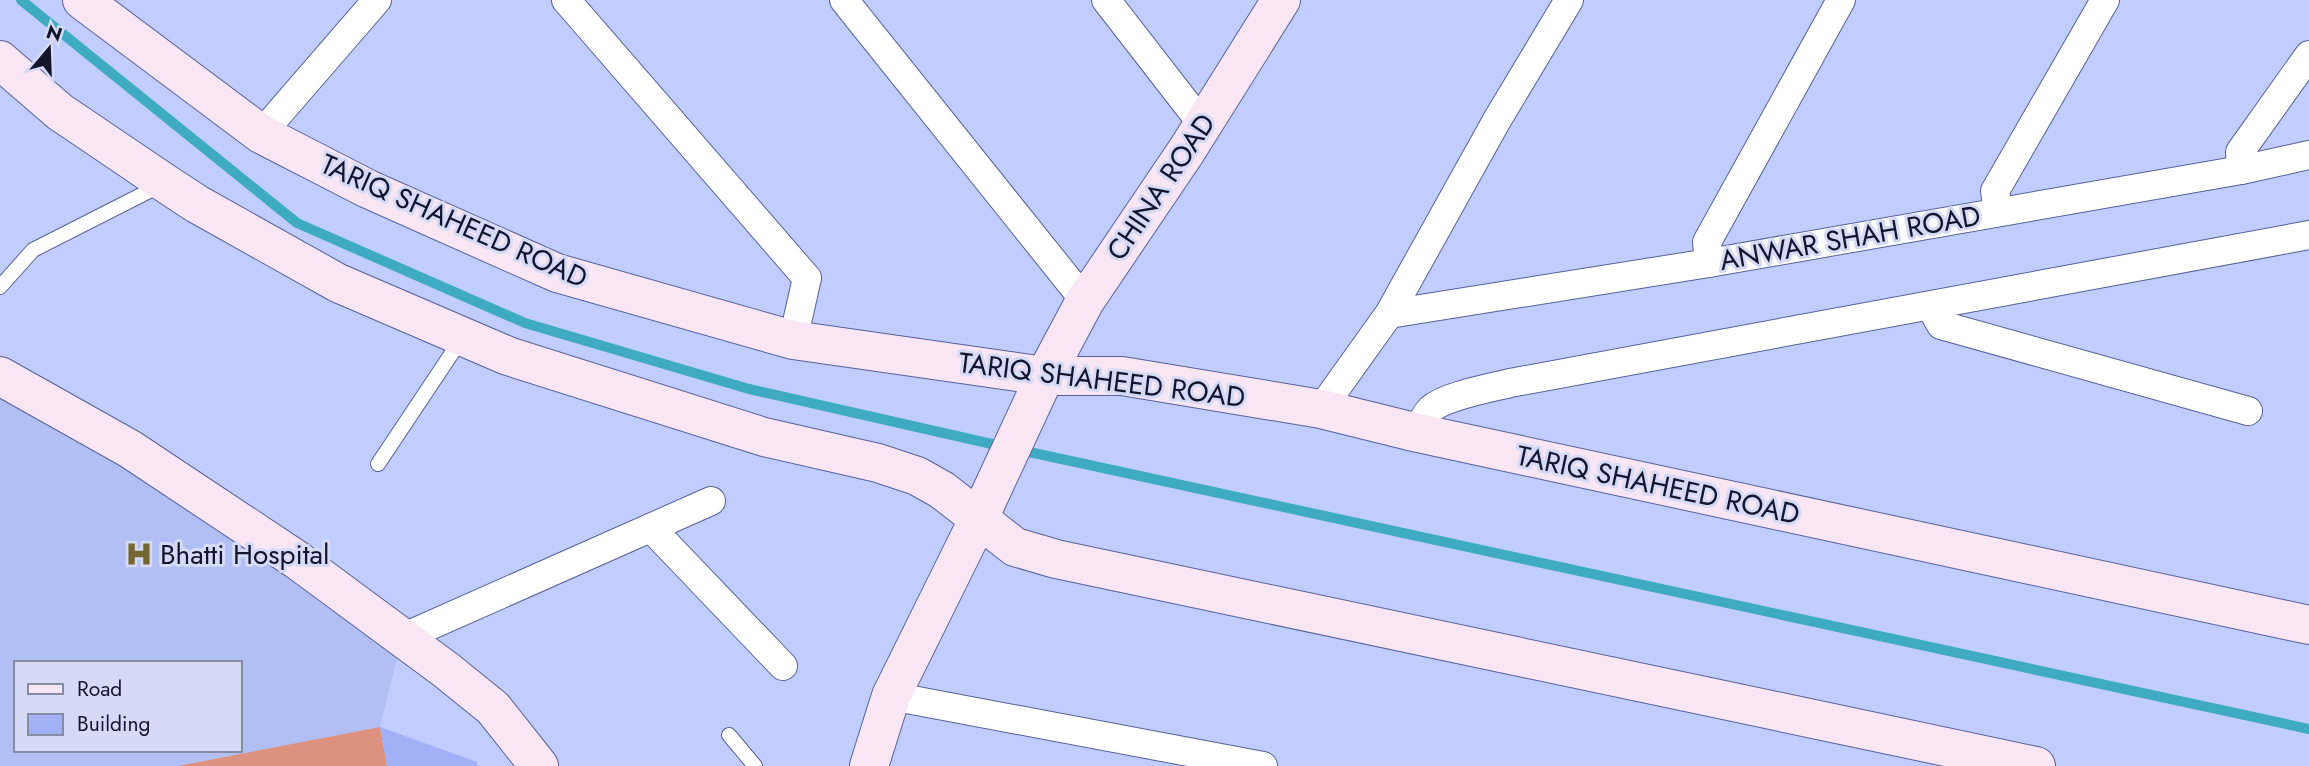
<svg xmlns="http://www.w3.org/2000/svg" width="2309" height="766" font-family="Jost,sans-serif">
  <style>
    .built { fill: #b2bff5; fill-rule: evenodd }
    .green { fill: #dc927f }
    .lines { fill: none; stroke-linecap: round; stroke-linejoin: round }
    .stream { stroke: #3fabc2; stroke-width: 10 }
    .building { fill: #a2b1f7 }
    .lane-casing { stroke: #566198; stroke-width: 16 }
    .street-casing { stroke: #566198; stroke-width: 30 }
    .secondary-casing { stroke: #566198; stroke-width: 40 }
    .lane { stroke: #fff; stroke-width: 14 }
    .street { stroke: #fff; stroke-width: 28 }
    .secondary { stroke: #f9e6f5; stroke-width: 38 }
    .labels { text-anchor: middle; dominant-baseline: central; stroke-width: 6; stroke-linejoin: round; paint-order: stroke }
    .street-label { font-size: 28px; fill: #12152c; stroke: #d5dbf5 }
    .poi-label { font-size: 28px; fill: #12152c; stroke: #d5dbf5; text-anchor: start }
  </style>
  <rect width="100%" height="100%" fill="#c1cdff"/>
  <path class="built" d="M 0,386 L 402,638 L 380,727 L 178,766 L 0,766 ZM 16,663 L 240,663 L 240,750 L 16,750 Z"/>
  <path class="green" d="M 380,727 L 387,766 L 178,766 Z"/>
  <g class="lines">
    <g class="stream">
      <path d="M 21,0 L 297,223 L 525,323 L 749,389 L 1005,447"/>
      <path d="M 1020,450 L 2309,729"/>
    </g>
  </g>
  <path class="building" d="M 380,727 L 477,762 L 477,766 L 387,766 Z"/>
  <g class="lines">
    <defs>
      <g id="lane">
        <path d="M 0,287 L 33,250 L 161,185"/>
        <path d="M 378,464 L 462,338"/>
        <path d="M 729,735 L 755,766"/>
      </g>
      <g id="street">
        <path d="M 566,0 L 807,278 L 793,340"/>
        <path d="M 844,0 L 1085,301"/>
        <path d="M 1106,0 L 1203,125"/>
        <path d="M 261,134 L 377,0"/>
        <path d="M 2241,170 L 2240,152 L 2309,55"/>
        <path d="M 1998,212 L 1995,191 L 2105,0"/>
        <path d="M 1709,263 L 1707,242 L 1841,0"/>
        <path d="M 1930,306 L 1941,325 L 2248,411"/>
        <path d="M 1389,314 L 1709,263 L 2241,170 L 2309,155"/>
        <path d="M 1321,409 L 1389,314 L 1497,120 L 1569,0"/>
        <path d="M 1418,433 C 1421,424 1424,416 1431,409 C 1445,396 1491,388 1510,383 L 2309,235"/>
        <path d="M 651,528 L 783,666"/>
        <path d="M 402,638 L 711,501"/>
        <path d="M 891,696 L 1263,766"/>
      </g>
      <g id="secondary">
        <path d="M 82,0 L 261,134 L 368,189 L 557,273 L 793,340 L 1045,376 L 1122,376 L 1321,409 L 1418,433 L 2309,625"/>
        <path d="M 0,60 L 60,112 L 165,183 L 197,204 L 338,283 L 508,356 L 764,437 L 878,463 L 917,476 L 942,490 L 1015,547 L 1056,559 L 2036,766"/>
        <path d="M 0,376 L 130,449 L 297,560 L 446,670 L 493,708 L 539,766"/>
        <path d="M 869,766 L 891,696 L 979,518 L 1045,376 L 1085,301 L 1187,150 L 1281,0"/>
      </g>
    </defs>
    <use href="#lane" class="lane-casing"/>
    <use href="#street" class="street-casing"/>
    <use href="#secondary" class="secondary-casing"/>
    <use href="#lane" class="lane"/>
    <use href="#street" class="street"/>
    <use href="#secondary" class="secondary"/>
  </g>
  <defs>
    <symbol id="hospital-bare" viewBox="-9 -9 18 18"><path d="M-5-5h3v3.5h4V-5h3V5h-3V1.5h-4V5h-3Z" fill="#756734" stroke="#d5dbf5" stroke-width="2.5" paint-order="stroke"/></symbol>
  </defs>
  <g fill-rule="evenodd">
    <use href="#hospital-bare" x="120" y="535" width="38" height="38"/>
  </g>
  <g class="labels">
    <g class="street-label">
      <text transform="translate(1161 187) rotate(-56)">CHINA ROAD</text>
      <text transform="translate(454 221) rotate(24)">TARIQ SHAHEED ROAD</text>
      <text transform="translate(1850 238) rotate(-10)">ANWAR SHAH ROAD</text>
      <text transform="translate(1102 380) rotate(7)">TARIQ SHAHEED ROAD</text>
      <text transform="translate(1658 485) rotate(12)">TARIQ SHAHEED ROAD</text>
    </g>
    <g class="poi-label">
      <text x="160" y="554">Bhatti Hospital</text>
    </g>
  </g>
  <rect x="14" y="661" width="228" height="91" fill="#d5dbf5" stroke="#878ca5" stroke-width="2"/>
  <rect x="28" y="684" width="35" height="10" fill="#f9e6f5" stroke="#878ca5" stroke-width="2"/>
  <text x="77" y="696" font-size="21" fill="#12152c">Road</text>
  <rect x="28" y="714" width="35" height="21" fill="#a2b1f7" stroke="#878ca5" stroke-width="2"/>
  <text x="77" y="731" font-size="21" fill="#12152c">Building</text>
  <g transform="translate(49 49) rotate(19)" stroke="#d5dbf5" stroke-width="5" paint-order="stroke">
  <path d="M0-5L12 26L0 18L-12 26Z" fill="#12152c"/>
  <text y="-10" font-size="19" font-weight="bold" text-anchor="middle" fill="#12152c">N</text>
  </g>
</svg>
